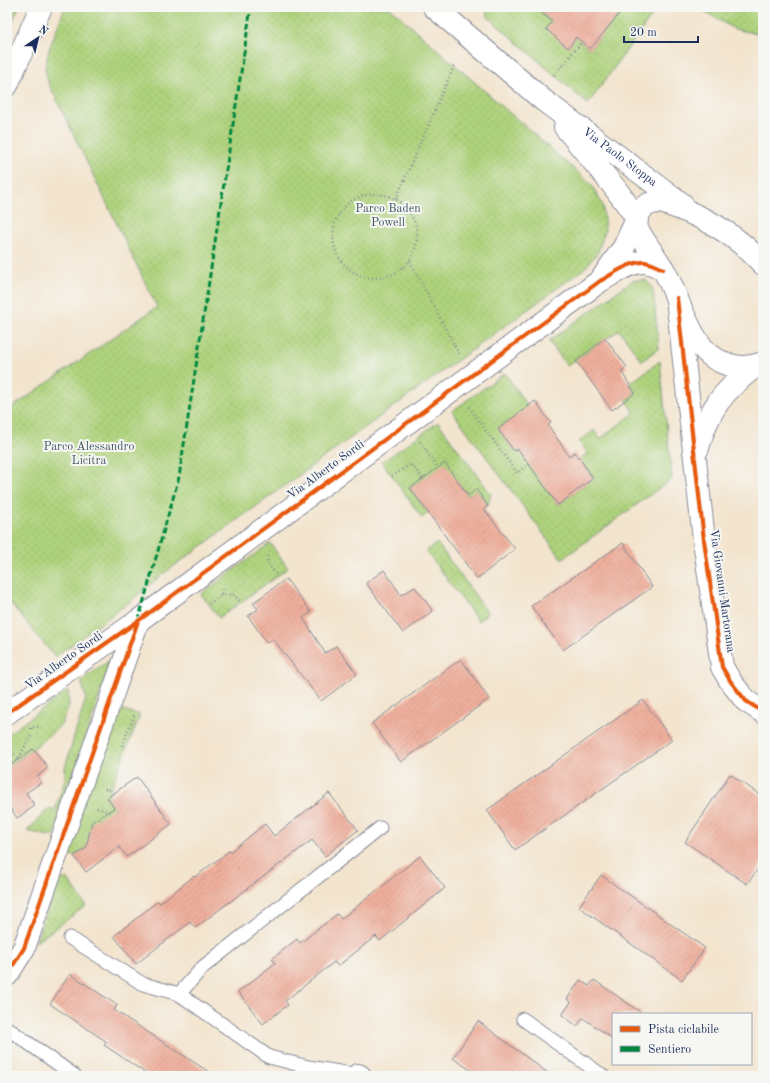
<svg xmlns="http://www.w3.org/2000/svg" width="770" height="1083" font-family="'Old Standard TT',serif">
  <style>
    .green { fill: url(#green-dots); stroke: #64806c }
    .building { fill: url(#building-hatch) }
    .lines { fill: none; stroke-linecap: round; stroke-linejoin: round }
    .service-casing { stroke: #878a96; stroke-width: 15 }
    .minor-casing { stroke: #878a96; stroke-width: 24 }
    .path { stroke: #878a96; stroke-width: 2.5; stroke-dasharray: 1 3; stroke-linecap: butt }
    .service { stroke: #fff; stroke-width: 13 }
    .minor { stroke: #fff; stroke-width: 22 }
    .quiet { stroke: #00873e; stroke-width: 3; stroke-dasharray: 6 3; stroke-linecap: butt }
    .cycleway-casing { stroke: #f6f6f2; stroke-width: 6 }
    .cycleway { stroke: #e8590c; stroke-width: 4 }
    .labels { text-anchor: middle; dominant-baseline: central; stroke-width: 4; stroke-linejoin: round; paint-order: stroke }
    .street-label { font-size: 12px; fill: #1b2f5e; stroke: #f6f6f2 }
    .park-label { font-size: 12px; fill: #405865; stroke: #f6f6f2 }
  </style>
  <defs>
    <pattern id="green-dots" width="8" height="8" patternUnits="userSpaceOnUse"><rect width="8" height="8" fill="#aed27b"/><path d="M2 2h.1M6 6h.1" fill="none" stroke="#95b56d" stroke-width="1.8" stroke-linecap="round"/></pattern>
    <pattern id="building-hatch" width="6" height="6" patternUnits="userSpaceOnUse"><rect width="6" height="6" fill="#efaf9b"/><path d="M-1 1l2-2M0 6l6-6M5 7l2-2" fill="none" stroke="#cc9788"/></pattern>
  </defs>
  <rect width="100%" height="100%" fill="#f6f6f2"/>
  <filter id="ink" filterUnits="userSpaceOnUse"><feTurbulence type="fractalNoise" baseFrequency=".025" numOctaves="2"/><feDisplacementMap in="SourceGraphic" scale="8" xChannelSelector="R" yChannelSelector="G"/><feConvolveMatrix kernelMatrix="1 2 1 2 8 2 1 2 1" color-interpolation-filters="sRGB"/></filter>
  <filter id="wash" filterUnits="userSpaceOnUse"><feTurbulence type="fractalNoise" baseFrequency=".012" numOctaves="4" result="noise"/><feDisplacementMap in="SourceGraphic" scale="16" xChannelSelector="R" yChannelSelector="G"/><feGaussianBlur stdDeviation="0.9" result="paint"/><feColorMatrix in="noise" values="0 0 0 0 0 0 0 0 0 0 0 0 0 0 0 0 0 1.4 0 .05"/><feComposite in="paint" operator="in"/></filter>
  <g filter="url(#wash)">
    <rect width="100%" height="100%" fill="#f3e4ce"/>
    <g class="green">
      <path d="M 7,7 L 19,7 L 7,34 Z"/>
      <path d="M 65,7 L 389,7 L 592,185 L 603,206 L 605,231 L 598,252 L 585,268 L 163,574 L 128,603 L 55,657 L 7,599 L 7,411 L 157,307 L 48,82 L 45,68 L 49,49 Z"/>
      <path d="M 485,7 L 536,7 L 552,22 L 568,48 L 576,37 L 590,49 L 625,7 L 658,7 L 588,104 L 488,17 Z"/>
      <path d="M 697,7 L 763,7 L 763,35 L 734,29 Z"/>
      <path d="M 633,280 L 646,280 L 653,289 L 659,348 L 642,361 L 619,330 L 567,366 L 549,341 Z"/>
      <path d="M 660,361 L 672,479 L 562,559 L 452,411 L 505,373 L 528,407 L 498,429 L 514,451 L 521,446 L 537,475 L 558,505 L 593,478 L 580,459 L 588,453 L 579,442 L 594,430 L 600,439 L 634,413 L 626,399 L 635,393 L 629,384 Z"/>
      <path d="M 438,422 L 491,494 L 488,506 L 476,490 L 468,496 L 445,464 L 410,488 L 428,513 L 422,518 L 382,462 Z"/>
      <path d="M 270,543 L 288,568 L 219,618 L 201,594 Z"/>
      <path d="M 437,543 L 488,613 L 478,621 L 426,551 Z"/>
      <path d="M 111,659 L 54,837 L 27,831 L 48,809 L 55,810 L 65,779 L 65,767 L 86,698 L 81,681 Z"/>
      <path d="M 68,690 L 69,706 L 61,725 L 33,749 L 7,767 L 7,735 Z"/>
      <path d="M 120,709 L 140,715 L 107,798 L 114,808 L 86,848 L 74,856 L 65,854 L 81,802 Z"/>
      <path d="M 57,879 L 68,879 L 86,906 L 36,942 Z"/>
    </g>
    <g id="blocks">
      <g class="building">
        <path d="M 536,7 L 625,7 L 590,49 L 576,37 L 568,48 L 546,29 L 552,22 Z"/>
        <path d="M 605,338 L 627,367 L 621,371 L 635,393 L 612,410 L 576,361 Z"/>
        <path d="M 535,401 L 551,423 L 548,425 L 569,456 L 575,452 L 593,478 L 558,505 L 518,449 L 514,451 L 498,429 Z"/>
        <path d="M 445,463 L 468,496 L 476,489 L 488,506 L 484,509 L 515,549 L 477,579 L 410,488 Z"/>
        <path d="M 623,543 L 652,587 L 563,650 L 531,606 Z"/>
        <path d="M 384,570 L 401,595 L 415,587 L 433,611 L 403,633 L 366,583 Z"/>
        <path d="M 286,579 L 311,612 L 303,618 L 325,653 L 336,646 L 357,674 L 321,701 L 273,639 L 267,643 L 248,616 L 258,609 L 253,603 Z"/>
        <path d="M 461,659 L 489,699 L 401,762 L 372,723 Z"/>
        <path d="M 643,700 L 672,740 L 515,850 L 487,810 Z"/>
        <path d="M 33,749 L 48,767 L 37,777 L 42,782 L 26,793 L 35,806 L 17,818 L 9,806 L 7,807 L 7,765 L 8,767 Z"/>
        <path d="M 730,774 L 763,797 L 763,862 L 747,884 L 685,842 Z"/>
        <path d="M 137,777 L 171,824 L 127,857 L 119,847 L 86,872 L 74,856 L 86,848 L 92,822 L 114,808 L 107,798 Z"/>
        <path d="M 329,793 L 358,830 L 325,856 L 312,840 L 195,928 L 190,922 L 136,964 L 114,936 L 158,901 L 160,903 L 194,876 L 195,877 L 229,851 L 230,852 L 265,824 L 274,836 Z"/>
        <path d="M 420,856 L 445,888 L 380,941 L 376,936 L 338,966 L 334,962 L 285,1001 L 288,1005 L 263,1024 L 238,992 L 275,963 L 272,959 L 297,939 L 300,943 L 337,914 L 341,919 Z"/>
        <path d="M 601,875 L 705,948 L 682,980 L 579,907 Z"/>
        <path d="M 70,974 L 117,1005 L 114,1010 L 215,1076 L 150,1076 L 104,1045 L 107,1042 L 50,1004 Z"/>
        <path d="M 580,980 L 589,986 L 594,980 L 643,1014 L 613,1014 L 613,1039 L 583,1018 L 577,1026 L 562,1015 L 571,1002 L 567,999 Z"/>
        <path d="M 478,1021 L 510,1045 L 552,1076 L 479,1076 L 453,1058 Z"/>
      </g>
    </g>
  </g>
  <g filter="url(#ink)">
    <use href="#blocks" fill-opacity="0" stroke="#878a96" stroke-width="1"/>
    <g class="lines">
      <defs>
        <g id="service">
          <path d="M 70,938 L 143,984 L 179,994 L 269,1057 L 308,1067 L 358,1075"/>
          <path d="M 179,994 L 203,967 L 380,828"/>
          <path d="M 523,1019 L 603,1076"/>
          <path d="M 7,1028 L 75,1076"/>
        </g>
        <g id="minor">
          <path id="s1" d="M 434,7 L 543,100 L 682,204"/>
          <path d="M 7,85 L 41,7"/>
          <path d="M 565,127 L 615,188 L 637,218"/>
          <path d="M 763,264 C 733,232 702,215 661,202 C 645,201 634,213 637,229 C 646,245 658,259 667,276 C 677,297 684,320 697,340 C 711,363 738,373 763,363"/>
          <path d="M 603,277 L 624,247 L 636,221"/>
          <path d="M 677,298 L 704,540 L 722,667 L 731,682 L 746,701 L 763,712"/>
          <path d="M 698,448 C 708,409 724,390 756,366"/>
          <path d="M 7,713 L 138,621 L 600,281 C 613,274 630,261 645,262 C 651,263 657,266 663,269"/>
          <path d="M 7,975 L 24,948 L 138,621"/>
          <path d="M 358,1075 L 360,1076"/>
        </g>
      </defs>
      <use href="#service" class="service-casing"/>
      <use href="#minor" class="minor-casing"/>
      <g class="path">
        <path d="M 554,75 L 582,42"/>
        <circle cx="375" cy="236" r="42"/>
        <path d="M 396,199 L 455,64"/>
        <path d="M 410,261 L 460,356"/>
        <path d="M 469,407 L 517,473 L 531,462"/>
        <path d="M 420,442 L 438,468"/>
        <path d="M 392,476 L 411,464 L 423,479"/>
        <path d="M 268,556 L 267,562 L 277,576"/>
        <path d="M 221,595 L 234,595 L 242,603"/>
        <path d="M 209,604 L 221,595 L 223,588"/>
        <path d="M 7,744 L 18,759 L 31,736 L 31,727 L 41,727"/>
        <path d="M 122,746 L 135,713"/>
        <path d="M 105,789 L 110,790"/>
        <path d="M 97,808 L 109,812"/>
      </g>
      <use href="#service" class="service"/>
      <use href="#minor" class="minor"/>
      <path class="quiet" d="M 138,621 L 179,477 L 251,7"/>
      <defs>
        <g id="cycleway">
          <path d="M 677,298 L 704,540 L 722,667 L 731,682 L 746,701 L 763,712"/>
          <path d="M 7,713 L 138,621 L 600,281 C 613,274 630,261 645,262 C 651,263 657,266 663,269"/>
          <path d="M 7,975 L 24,948 L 138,621"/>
        </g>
      </defs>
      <use href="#cycleway" class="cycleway-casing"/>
      <use href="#cycleway" class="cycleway"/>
    </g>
  </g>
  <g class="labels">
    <g class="street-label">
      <text stroke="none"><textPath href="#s1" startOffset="239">Via Paolo Stoppa</textPath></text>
      <text transform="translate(326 470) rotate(-36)">Via Alberto Sordi</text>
      <text transform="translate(722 591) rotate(82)">Via Giovanni Martorana</text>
      <text transform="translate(64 661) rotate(-35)">Via Alberto Sordi</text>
    </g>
    <g class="park-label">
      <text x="388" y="209">Parco Baden<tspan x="388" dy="14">Powell</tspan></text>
      <text x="89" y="447">Parco Alessandro<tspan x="89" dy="14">Licitra</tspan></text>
    </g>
  </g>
  <rect width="770" height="1083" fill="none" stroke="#f6f6f2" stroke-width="24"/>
  <rect x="612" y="1013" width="140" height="52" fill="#f6f6f2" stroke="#9ea6b7"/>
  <rect x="620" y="1026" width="20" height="6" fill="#e8590c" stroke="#9ea6b7"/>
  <text x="648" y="1033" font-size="12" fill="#1b2f5e">Pista ciclabile</text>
  <rect x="620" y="1046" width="20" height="6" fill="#00873e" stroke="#9ea6b7"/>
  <text x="648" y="1053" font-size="12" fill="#1b2f5e">Sentiero</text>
  <g transform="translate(38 38) rotate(35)" stroke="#f6f6f2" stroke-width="3" paint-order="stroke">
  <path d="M0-3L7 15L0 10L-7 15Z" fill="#1b2f5e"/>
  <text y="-6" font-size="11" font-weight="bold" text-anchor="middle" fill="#1b2f5e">N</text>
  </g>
  <path d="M624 36v6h74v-6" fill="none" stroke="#1b2f5e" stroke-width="2"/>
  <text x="630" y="36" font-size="12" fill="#1b2f5e" stroke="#f6f6f2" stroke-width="3" paint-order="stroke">20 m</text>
</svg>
